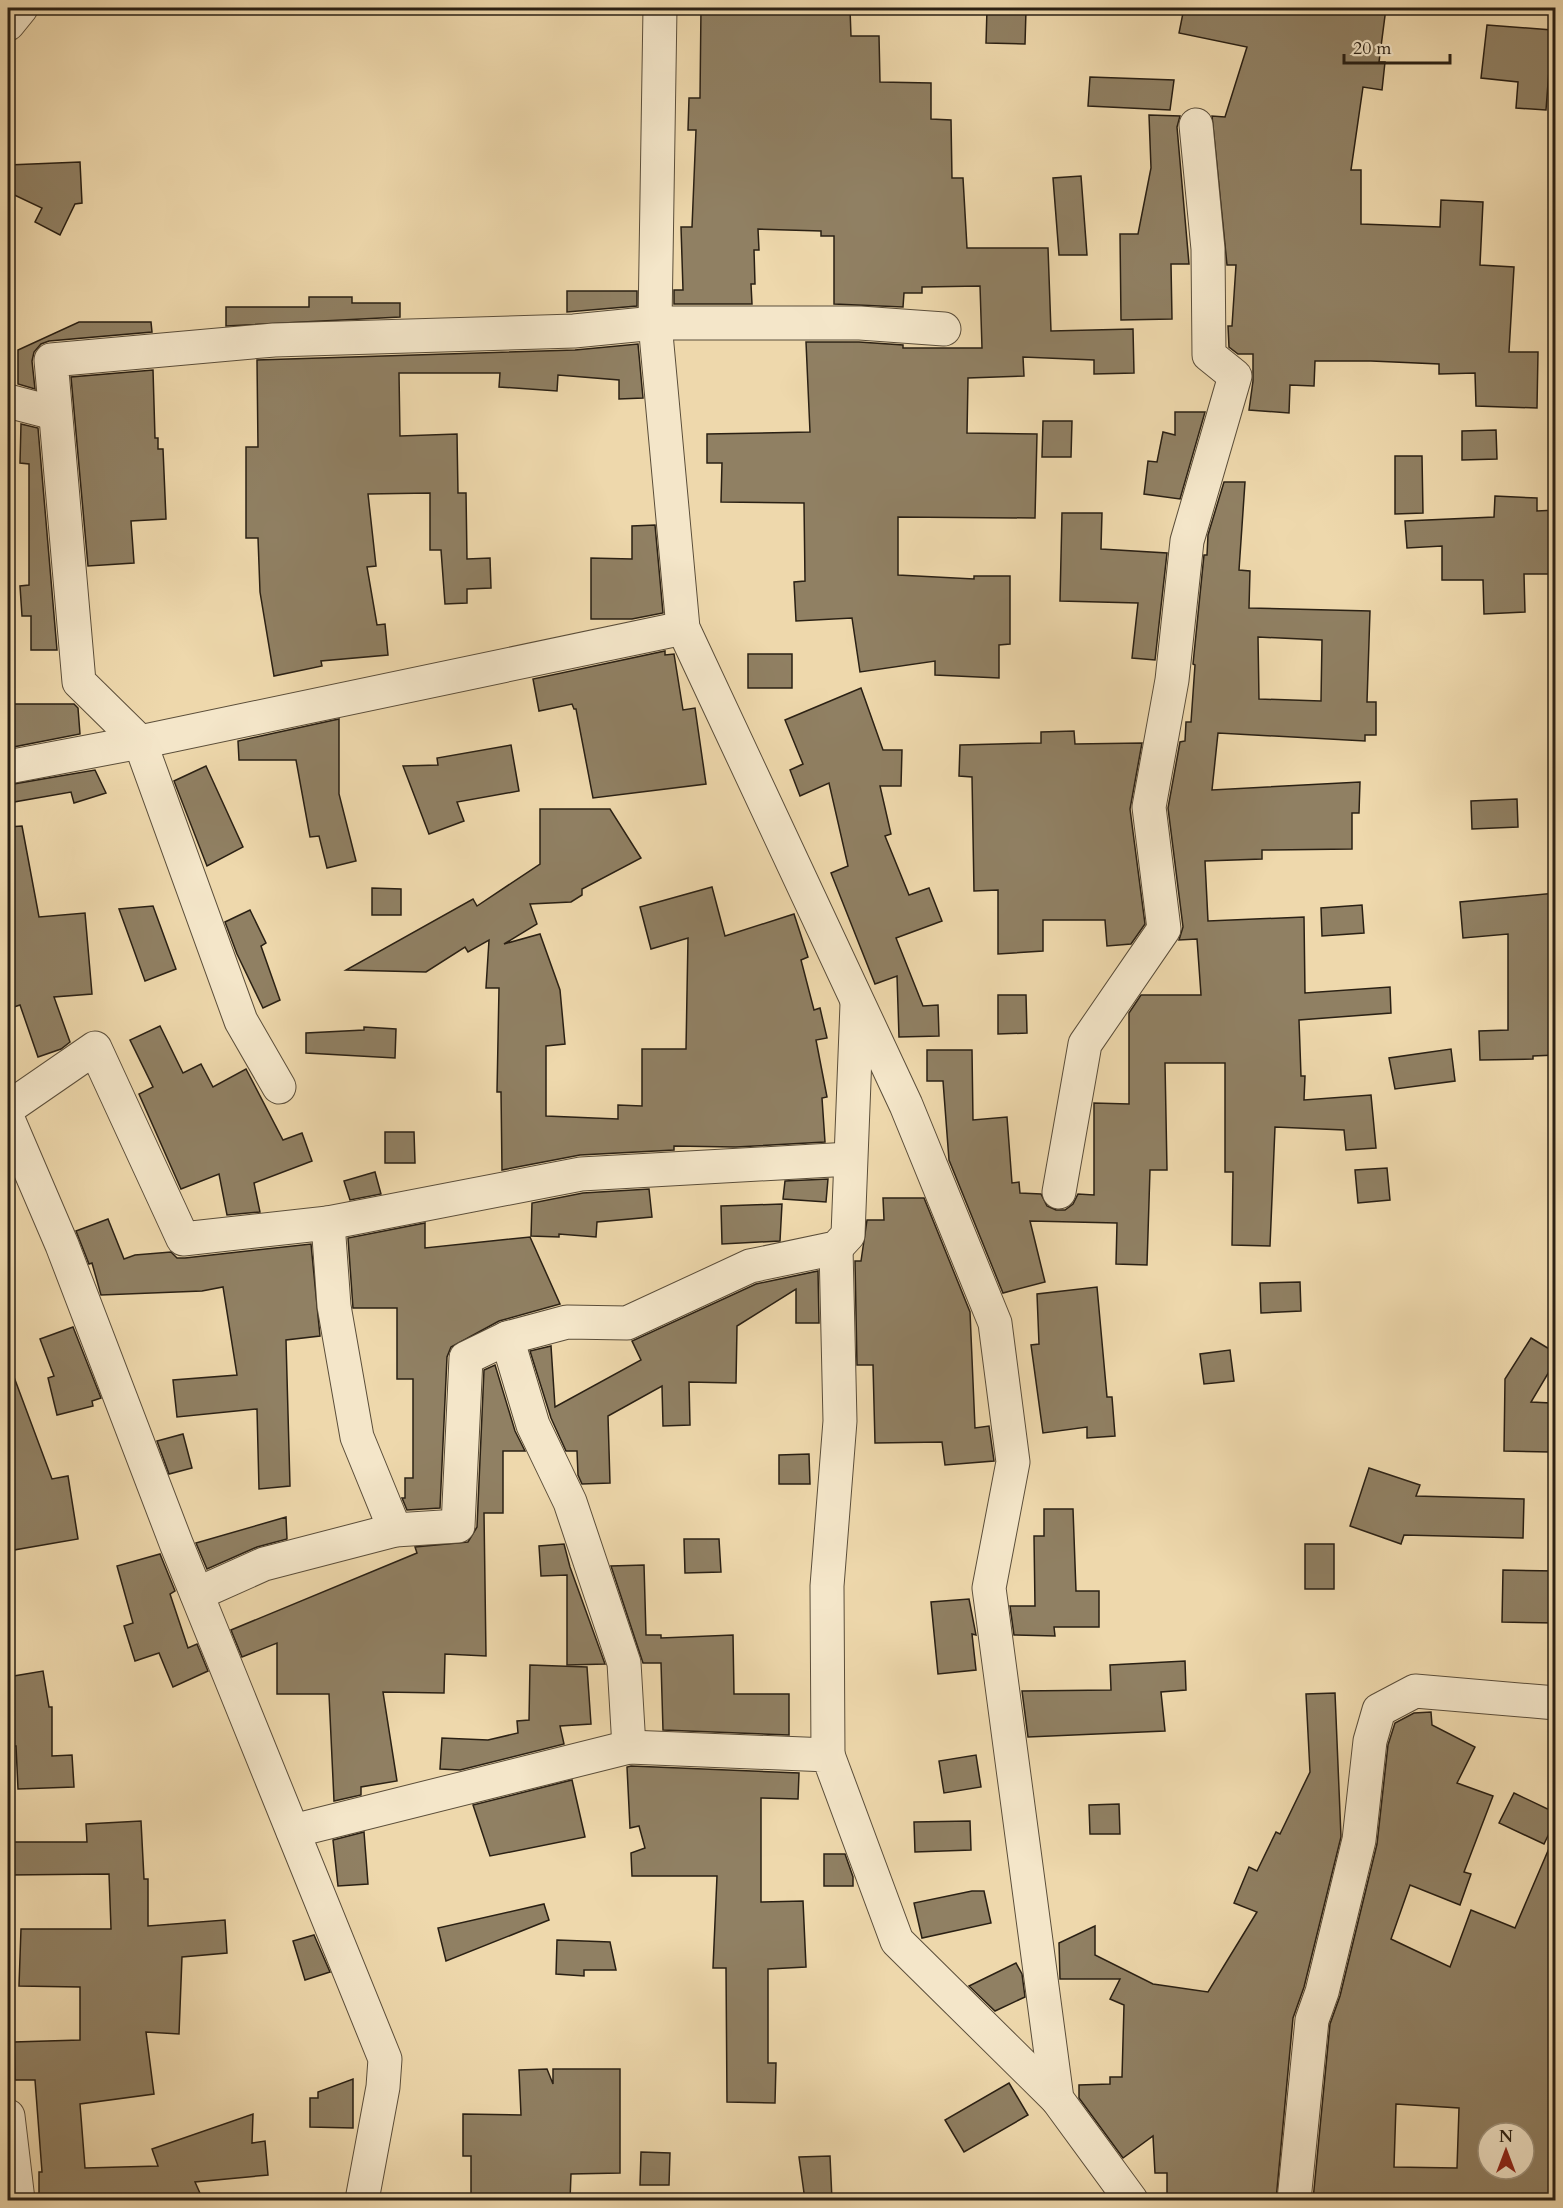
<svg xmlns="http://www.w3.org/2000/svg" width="1563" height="2208" font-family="Cardo,serif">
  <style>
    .building { fill: #908063; stroke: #2a2014; stroke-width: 1.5; fill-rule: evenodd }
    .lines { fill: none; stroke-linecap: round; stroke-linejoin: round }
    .minor-casing { stroke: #5b4e3a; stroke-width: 35 }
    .minor { stroke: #f4e6c9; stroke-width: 33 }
  </style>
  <rect width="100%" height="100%" fill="#eed8ac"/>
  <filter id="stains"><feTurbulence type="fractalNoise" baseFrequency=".00333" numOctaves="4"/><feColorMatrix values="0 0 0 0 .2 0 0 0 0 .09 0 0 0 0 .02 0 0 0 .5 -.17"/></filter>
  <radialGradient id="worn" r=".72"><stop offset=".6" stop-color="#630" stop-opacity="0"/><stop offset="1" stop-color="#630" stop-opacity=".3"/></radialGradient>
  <g class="building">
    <path d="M 701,8 L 850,9 L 851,36 L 879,36 L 880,82 L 931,83 L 931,119 L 951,120 L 952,178 L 963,178 L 967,248 L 1048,248 L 1051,331 L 1133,329 L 1134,373 L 1094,374 L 1094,360 L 1023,357 L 1024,376 L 968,378 L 967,433 L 1037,434 L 1035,518 L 898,517 L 898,575 L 974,579 L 974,576 L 1010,576 L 1010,644 L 999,645 L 999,678 L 935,675 L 935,661 L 860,672 L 852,618 L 796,621 L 794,582 L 805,581 L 804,503 L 721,502 L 722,463 L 707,463 L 707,434 L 810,432 L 806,342 L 859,342 L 903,345 L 903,348 L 982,348 L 980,286 L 922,287 L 922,293 L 904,293 L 903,307 L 834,304 L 834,236 L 821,236 L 821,231 L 758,229 L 759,250 L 754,250 L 755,284 L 751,284 L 752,304 L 674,304 L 674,290 L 683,290 L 681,227 L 692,227 L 696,130 L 688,130 L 689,98 L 700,98 Z"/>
    <path d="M 1184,8 L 1386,8 L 1379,62 L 1385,62 L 1382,90 L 1363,87 L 1351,170 L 1361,170 L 1361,224 L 1440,227 L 1441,200 L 1483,202 L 1480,265 L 1514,267 L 1509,352 L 1538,352 L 1537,408 L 1476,406 L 1475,373 L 1439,374 L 1439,364 L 1371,361 L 1315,361 L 1314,386 L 1290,385 L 1289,413 L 1249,410 L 1253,381 L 1253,354 L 1238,354 L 1229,347 L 1228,326 L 1232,326 L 1236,265 L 1227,265 L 1212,116 L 1225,117 L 1247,47 L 1179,33 Z"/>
    <path d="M 987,9 L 1026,10 L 1025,44 L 986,43 Z"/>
    <path d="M 1487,25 L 1552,30 L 1546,110 L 1516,108 L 1518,82 L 1481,78 Z"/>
    <path d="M 1090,77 L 1174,80 L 1170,110 L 1088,106 Z"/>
    <path d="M 1149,115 L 1180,116 L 1177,127 L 1189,264 L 1171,264 L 1172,319 L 1121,320 L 1120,234 L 1138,234 L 1151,168 Z"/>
    <path d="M 80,162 L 82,203 L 75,204 L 60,235 L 35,222 L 42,208 L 8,192 L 8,165 Z"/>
    <path d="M 1081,176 L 1087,255 L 1059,255 L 1053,178 Z"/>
    <path d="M 567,291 L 637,291 L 637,306 L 567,312 Z"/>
    <path d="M 309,297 L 352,297 L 352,303 L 400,303 L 400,317 L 226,326 L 226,307 L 309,307 Z"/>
    <path d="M 79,322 L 151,322 L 152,332 L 49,341 L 41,344 L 34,352 L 32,361 L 35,389 L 18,384 L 18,350 Z"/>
    <path d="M 638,344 L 643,398 L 619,399 L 619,380 L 558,375 L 557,391 L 499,387 L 500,373 L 399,373 L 400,436 L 457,434 L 458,493 L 466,493 L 467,559 L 490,558 L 491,588 L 467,589 L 467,603 L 445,604 L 441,550 L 430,550 L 430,493 L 368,494 L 376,566 L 367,567 L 377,625 L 385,624 L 388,655 L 321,661 L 322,666 L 274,676 L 260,592 L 258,538 L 246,538 L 246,447 L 258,447 L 257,360 L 575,350 Z"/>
    <path d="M 153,370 L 155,438 L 158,438 L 158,449 L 163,449 L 166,519 L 131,521 L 134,563 L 88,566 L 71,377 Z"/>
    <path d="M 1175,412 L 1205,412 L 1180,499 L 1144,494 L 1148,461 L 1157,462 L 1163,432 L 1175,435 Z"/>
    <path d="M 1043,421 L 1072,421 L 1071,457 L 1042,457 Z"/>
    <path d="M 21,424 L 38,428 L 57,650 L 31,650 L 31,616 L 22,616 L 20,586 L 29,585 L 29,464 L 20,463 Z"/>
    <path d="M 1496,430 L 1497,459 L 1462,460 L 1462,431 Z"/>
    <path d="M 1395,456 L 1422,456 L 1423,513 L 1395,514 Z"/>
    <path d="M 1224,482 L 1245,482 L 1239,570 L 1250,571 L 1249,608 L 1370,611 L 1367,702 L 1376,702 L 1376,735 L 1365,735 L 1365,741 L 1218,733 L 1212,790 L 1360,782 L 1359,813 L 1352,813 L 1352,849 L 1262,850 L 1262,859 L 1205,861 L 1208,921 L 1304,917 L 1305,993 L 1390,987 L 1391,1013 L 1299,1020 L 1301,1076 L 1305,1076 L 1304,1100 L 1371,1095 L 1376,1148 L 1346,1150 L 1344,1130 L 1275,1127 L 1270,1246 L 1232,1245 L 1233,1172 L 1225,1172 L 1225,1063 L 1165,1063 L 1167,1170 L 1150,1170 L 1147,1265 L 1116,1264 L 1117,1223 L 1030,1221 L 1045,1282 L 1003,1293 L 949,1160 L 943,1081 L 927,1081 L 927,1050 L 972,1050 L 973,1120 L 1007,1117 L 1012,1183 L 1019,1182 L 1020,1193 L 1041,1194 L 1047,1206 L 1056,1210 L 1065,1210 L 1073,1204 L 1078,1194 L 1094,1195 L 1094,1103 L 1129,1104 L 1129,1013 L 1141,995 L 1201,995 L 1197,939 L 1179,940 L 1183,927 L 1168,808 L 1180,742 L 1185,741 L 1186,722 L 1191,722 L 1195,665 L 1193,664 L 1204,555 L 1207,555 L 1208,535 ZM 1258,637 L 1322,640 L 1321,701 L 1259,699 Z"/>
    <path d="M 1495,496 L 1537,498 L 1537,511 L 1556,510 L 1556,541 L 1549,541 L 1549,574 L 1524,574 L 1525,612 L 1484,614 L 1483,580 L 1442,580 L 1442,546 L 1407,548 L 1405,521 L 1494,517 Z"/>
    <path d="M 1062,513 L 1102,513 L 1101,549 L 1167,553 L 1155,660 L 1132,658 L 1138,603 L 1060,601 Z"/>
    <path d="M 655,525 L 663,613 L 632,619 L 591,619 L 591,558 L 632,559 L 632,526 Z"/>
    <path d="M 665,651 L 665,655 L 674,654 L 683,710 L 695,708 L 706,784 L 593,798 L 576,709 L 574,709 L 572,704 L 539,711 L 533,679 Z"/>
    <rect x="748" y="654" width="44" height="34"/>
    <path d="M 861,688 L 883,750 L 902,750 L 901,786 L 880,786 L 891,834 L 885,836 L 909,895 L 929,888 L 942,921 L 896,938 L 923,1006 L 938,1005 L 939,1036 L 899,1037 L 897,976 L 875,984 L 831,873 L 848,866 L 829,783 L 800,796 L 790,770 L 803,764 L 785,720 Z"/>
    <path d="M 8,704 L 74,704 L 78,708 L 80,734 L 8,748 Z"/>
    <path d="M 339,719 L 339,794 L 356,861 L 327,868 L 319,836 L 310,837 L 296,760 L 239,760 L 238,741 Z"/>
    <path d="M 1074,731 L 1075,744 L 1142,743 L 1130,809 L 1145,924 L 1131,944 L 1107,946 L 1105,920 L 1043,920 L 1043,951 L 998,954 L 998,890 L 974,891 L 972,777 L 959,776 L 960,745 L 1041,743 L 1041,732 Z"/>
    <path d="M 511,745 L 519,791 L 457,802 L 464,821 L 429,834 L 403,766 L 438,765 L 437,758 Z"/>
    <path d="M 206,766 L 243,847 L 207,866 L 174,781 Z"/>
    <path d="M 95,770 L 106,793 L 74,803 L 71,792 L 8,803 L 8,785 Z"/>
    <path d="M 1517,799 L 1518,827 L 1472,829 L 1471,801 Z"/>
    <path d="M 540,809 L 610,809 L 641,858 L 582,889 L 582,895 L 571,902 L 530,904 L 537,924 L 504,944 L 540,934 L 560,990 L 565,1044 L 546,1046 L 546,1116 L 618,1119 L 618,1105 L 642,1106 L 642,1049 L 686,1049 L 688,938 L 651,949 L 640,907 L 712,887 L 725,936 L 794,914 L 808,957 L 801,960 L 814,1010 L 820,1008 L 827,1038 L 816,1040 L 827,1097 L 822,1098 L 825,1142 L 736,1147 L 674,1146 L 674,1150 L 580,1155 L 502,1170 L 501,1092 L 497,1092 L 499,988 L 486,988 L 489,940 L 468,952 L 465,947 L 426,972 L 346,970 L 473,899 L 477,906 L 540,864 Z"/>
    <path d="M 22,826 L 39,917 L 85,913 L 92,994 L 54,997 L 70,1042 L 61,1049 L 38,1057 L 20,1005 L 8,1009 L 8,827 Z"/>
    <path d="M 372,888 L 401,889 L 401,915 L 372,915 Z"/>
    <path d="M 1556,893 L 1556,1055 L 1533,1056 L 1533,1059 L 1480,1060 L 1479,1031 L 1508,1030 L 1508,934 L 1463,938 L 1460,902 Z"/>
    <path d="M 1362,905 L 1364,933 L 1322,936 L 1321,908 Z"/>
    <path d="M 153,906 L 176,969 L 145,981 L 119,909 Z"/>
    <path d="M 250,910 L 266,943 L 261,946 L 280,1000 L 263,1008 L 237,954 L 225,922 Z"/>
    <path d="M 998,995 L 1026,995 L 1027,1033 L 998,1034 Z"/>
    <path d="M 160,1026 L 183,1073 L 201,1064 L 213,1087 L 246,1069 L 283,1140 L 302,1133 L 312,1161 L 254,1183 L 260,1212 L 227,1215 L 219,1174 L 181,1189 L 139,1094 L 153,1087 L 130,1040 Z"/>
    <path d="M 364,1027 L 396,1029 L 395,1058 L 306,1053 L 306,1033 L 364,1030 Z"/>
    <path d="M 1451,1049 L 1455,1081 L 1395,1089 L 1389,1058 Z"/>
    <path d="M 385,1132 L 414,1132 L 415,1163 L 385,1163 Z"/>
    <path d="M 1387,1168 L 1390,1200 L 1358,1203 L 1355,1170 Z"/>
    <path d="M 375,1172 L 381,1194 L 350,1200 L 344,1181 Z"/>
    <path d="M 828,1179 L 826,1202 L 783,1199 L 785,1181 Z"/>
    <path d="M 649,1189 L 652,1217 L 597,1222 L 596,1237 L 559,1234 L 559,1237 L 531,1236 L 532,1203 L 583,1193 Z"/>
    <path d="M 883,1198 L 924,1198 L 970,1312 L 975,1428 L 989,1426 L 994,1461 L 945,1465 L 942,1442 L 875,1443 L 873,1365 L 857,1365 L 855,1261 L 861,1261 L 867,1220 L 884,1220 Z"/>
    <path d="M 782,1204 L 780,1241 L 722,1244 L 721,1206 Z"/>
    <path d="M 108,1219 L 124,1259 L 135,1255 L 171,1252 L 177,1258 L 185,1258 L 311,1244 L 320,1336 L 286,1340 L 290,1486 L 259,1489 L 257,1409 L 177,1417 L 173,1380 L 237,1375 L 223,1287 L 202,1291 L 101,1295 L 92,1263 L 89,1264 L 76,1231 Z"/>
    <path d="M 425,1223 L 425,1248 L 530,1237 L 560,1304 L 499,1321 L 451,1347 L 447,1357 L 440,1508 L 407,1510 L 402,1498 L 405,1498 L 405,1478 L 413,1478 L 413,1379 L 397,1379 L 397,1308 L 353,1308 L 348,1238 Z"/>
    <path d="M 818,1271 L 819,1323 L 796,1323 L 796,1289 L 737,1326 L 736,1383 L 689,1382 L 690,1425 L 663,1426 L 662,1386 L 608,1416 L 610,1483 L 582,1484 L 578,1475 L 577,1451 L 566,1451 L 551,1418 L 530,1351 L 551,1346 L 555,1407 L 641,1360 L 632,1341 L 756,1284 Z"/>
    <path d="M 1300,1282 L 1301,1311 L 1261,1313 L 1260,1283 Z"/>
    <path d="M 1097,1287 L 1107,1397 L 1112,1397 L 1115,1436 L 1087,1438 L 1087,1427 L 1043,1433 L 1031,1345 L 1039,1344 L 1037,1294 Z"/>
    <path d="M 73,1327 L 101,1398 L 92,1401 L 93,1406 L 57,1415 L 48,1378 L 54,1376 L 40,1339 Z"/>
    <path d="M 1531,1338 L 1556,1353 L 1556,1360 L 1531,1402 L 1551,1403 L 1550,1452 L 1504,1451 L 1505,1379 Z"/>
    <path d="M 1230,1350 L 1234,1381 L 1204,1384 L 1200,1354 Z"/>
    <path d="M 495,1365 L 515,1431 L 525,1451 L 503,1451 L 503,1513 L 484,1513 L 486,1656 L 445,1654 L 444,1693 L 383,1692 L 397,1781 L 361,1787 L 361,1795 L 334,1801 L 329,1694 L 277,1694 L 277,1643 L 242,1657 L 231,1630 L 417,1553 L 415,1547 L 468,1542 L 477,1527 L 484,1370 Z"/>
    <path d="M 8,1369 L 11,1369 L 52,1479 L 68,1476 L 78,1539 L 8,1551 Z"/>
    <path d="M 183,1434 L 192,1468 L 169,1474 L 157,1441 Z"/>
    <path d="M 809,1454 L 810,1484 L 779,1484 L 779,1455 Z"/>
    <path d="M 1369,1468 L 1420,1485 L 1416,1496 L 1524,1499 L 1523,1538 L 1404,1535 L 1401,1544 L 1350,1526 Z"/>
    <path d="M 1044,1509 L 1073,1509 L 1076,1591 L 1099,1591 L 1099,1627 L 1054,1627 L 1055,1636 L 1014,1635 L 1010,1606 L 1035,1606 L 1034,1536 L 1044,1536 Z"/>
    <path d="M 286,1517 L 287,1539 L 257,1547 L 207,1569 L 196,1543 Z"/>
    <path d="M 684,1539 L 719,1539 L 721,1572 L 685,1573 Z"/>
    <path d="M 564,1544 L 570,1567 L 605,1664 L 567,1665 L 567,1575 L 541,1576 L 539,1546 Z"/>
    <rect x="1305" y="1544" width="29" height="45"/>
    <path d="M 160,1554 L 175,1591 L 170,1594 L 188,1648 L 197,1644 L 208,1671 L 173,1687 L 159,1653 L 135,1661 L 124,1626 L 133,1623 L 117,1566 Z"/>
    <path d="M 644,1565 L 646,1635 L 661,1635 L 661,1638 L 733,1635 L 734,1694 L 789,1694 L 789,1735 L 663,1730 L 661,1663 L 643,1663 L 611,1566 Z"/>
    <path d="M 1503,1570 L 1556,1571 L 1556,1623 L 1502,1622 Z"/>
    <path d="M 969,1599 L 976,1635 L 972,1634 L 976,1670 L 938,1674 L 931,1602 Z"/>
    <path d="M 1185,1661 L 1186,1690 L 1161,1692 L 1165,1731 L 1028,1737 L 1022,1691 L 1111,1690 L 1110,1665 Z"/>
    <path d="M 530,1665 L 587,1667 L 591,1724 L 560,1726 L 564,1744 L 460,1770 L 440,1769 L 442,1738 L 488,1740 L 518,1733 L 517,1721 L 529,1720 Z"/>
    <path d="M 43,1671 L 49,1707 L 52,1707 L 52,1756 L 72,1755 L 74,1787 L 18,1789 L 16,1746 L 8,1746 L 8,1677 Z"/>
    <path d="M 1335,1693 L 1341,1837 L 1304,1987 L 1293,2018 L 1276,2200 L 1167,2200 L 1167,2173 L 1155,2173 L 1153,2136 L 1123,2158 L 1079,2098 L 1079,2085 L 1110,2084 L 1110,2077 L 1122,2077 L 1124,2005 L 1110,1999 L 1120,1979 L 1060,1979 L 1059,1943 L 1095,1926 L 1095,1955 L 1153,1984 L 1208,1992 L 1257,1912 L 1234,1903 L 1249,1867 L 1257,1871 L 1276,1832 L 1280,1834 L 1310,1772 L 1306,1694 Z"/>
    <path d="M 1431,1712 L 1432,1725 L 1475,1747 L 1457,1783 L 1493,1796 L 1464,1872 L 1471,1874 L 1460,1905 L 1410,1885 L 1391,1939 L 1450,1967 L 1471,1910 L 1515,1928 L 1556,1832 L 1556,2200 L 1313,2200 L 1330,2024 L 1340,1996 L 1377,1844 L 1388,1745 L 1395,1723 L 1414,1713 ZM 1396,2104 L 1459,2108 L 1457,2168 L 1394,2167 ZM 1488,2133 L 1524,2133 L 1524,2169 L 1488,2169 Z"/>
    <path d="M 976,1755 L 981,1787 L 944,1793 L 939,1761 Z"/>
    <path d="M 631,1766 L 799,1773 L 798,1799 L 761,1798 L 761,1902 L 803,1901 L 806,1967 L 768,1969 L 768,2063 L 776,2063 L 775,2103 L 727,2102 L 726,1968 L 713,1968 L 717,1876 L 632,1876 L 631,1853 L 645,1848 L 639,1826 L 630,1828 L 627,1767 Z"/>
    <path d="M 572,1780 L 585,1837 L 490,1856 L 473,1805 Z"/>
    <path d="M 1514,1793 L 1556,1813 L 1556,1819 L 1544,1844 L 1499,1823 Z"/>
    <path d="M 1119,1804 L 1120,1834 L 1090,1834 L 1089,1805 Z"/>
    <path d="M 141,1821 L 144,1879 L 148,1879 L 148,1926 L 225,1920 L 227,1953 L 182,1957 L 179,2034 L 146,2032 L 154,2094 L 80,2104 L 85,2168 L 158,2166 L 152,2149 L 253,2114 L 252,2143 L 265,2141 L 268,2175 L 195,2182 L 203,2200 L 39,2200 L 39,2172 L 42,2172 L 35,2080 L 15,2080 L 14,2042 L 80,2040 L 80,1987 L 19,1986 L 21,1929 L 111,1929 L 109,1874 L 8,1875 L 8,1842 L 87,1842 L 86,1824 Z"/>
    <path d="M 970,1821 L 971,1850 L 915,1852 L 914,1822 Z"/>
    <path d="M 364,1832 L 368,1884 L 338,1886 L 333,1840 Z"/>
    <path d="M 824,1854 L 845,1854 L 853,1877 L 853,1886 L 824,1886 Z"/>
    <path d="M 972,1891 L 984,1891 L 991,1923 L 922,1938 L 914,1903 Z"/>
    <path d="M 544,1904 L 549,1920 L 446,1961 L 438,1928 Z"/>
    <path d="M 314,1935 L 330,1972 L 305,1980 L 293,1941 Z"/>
    <path d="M 557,1940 L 610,1942 L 616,1970 L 584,1970 L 584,1976 L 556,1974 Z"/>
    <path d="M 1016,1963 L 1022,1974 L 1025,1997 L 995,2011 L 969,1986 Z"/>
    <path d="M 547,2069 L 553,2084 L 553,2069 L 620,2069 L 620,2173 L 571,2174 L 570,2200 L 471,2200 L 471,2156 L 463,2156 L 463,2114 L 521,2115 L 519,2070 Z"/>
    <path d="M 353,2079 L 353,2128 L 310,2127 L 310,2098 L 318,2098 L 318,2092 Z"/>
    <path d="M 1009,2083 L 1028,2115 L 964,2152 L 945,2120 Z"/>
    <path d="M 641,2152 L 670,2153 L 669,2185 L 640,2185 Z"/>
    <path d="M 830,2156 L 832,2200 L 805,2200 L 799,2157 Z"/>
  </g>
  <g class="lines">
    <defs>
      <g id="minor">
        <path d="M 660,8 L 655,323 L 683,628 L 906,1105 L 995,1323 L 1013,1462 L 989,1588 L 1057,2099 L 1131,2200"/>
        <path d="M 8,24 L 21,8"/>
        <path d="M 8,401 L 54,413"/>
        <path d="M 8,767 L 140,742 L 683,628"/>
        <path d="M 279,1087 L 241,1021 L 140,742 L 79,682 L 51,360 L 274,340 L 574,331 L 655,323 L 860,323 L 944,329"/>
        <path d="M 8,1108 L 95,1048 L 183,1239 L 328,1223"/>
        <path d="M 8,1119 L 62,1245 L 176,1543 L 385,2059 L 383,2087 L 362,2200"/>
        <path d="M 1059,1192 L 1085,1044 L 1164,929 L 1149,807 L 1172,680 L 1187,541 L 1235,376 L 1209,355 L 1208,249 L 1196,125"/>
        <path d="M 507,1338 L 533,1425 L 570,1502 L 624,1663 L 629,1747"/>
        <path d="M 395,1530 L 357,1437 L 334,1306 L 328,1223 L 581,1174 L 850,1159"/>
        <path d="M 197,1594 L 264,1564 L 395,1530 L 458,1526 L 466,1358 L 507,1338 L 567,1322 L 627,1323 L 750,1266 L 836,1248 L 848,1235 L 857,1004"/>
        <path d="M 828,1755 L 827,1586 L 840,1421 L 836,1248"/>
        <path d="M 293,1831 L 629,1747 L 828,1755 L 897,1941 L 1057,2099"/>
        <path d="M 8,2116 L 18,2200"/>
        <path d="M 1294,2200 L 1312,2020 L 1322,1992 L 1359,1840 L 1370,1741 L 1379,1710 L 1415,1691 L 1556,1703"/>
      </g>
    </defs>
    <use href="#minor" class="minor-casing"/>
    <use href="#minor" class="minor"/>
  </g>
  <rect width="1563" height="2208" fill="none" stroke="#eed8ac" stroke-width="30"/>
  <rect x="9" y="9" width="1545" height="2190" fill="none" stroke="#2a2014" stroke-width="3"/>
  <rect x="15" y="15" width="1533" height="2178" fill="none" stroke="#2a2014" stroke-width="1.5"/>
  <g transform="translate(1506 2151)"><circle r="28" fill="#f4e6c9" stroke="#a39781" stroke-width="1.5"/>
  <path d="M0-4.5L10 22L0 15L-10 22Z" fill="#8f2418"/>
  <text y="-9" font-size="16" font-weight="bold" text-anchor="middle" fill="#2a2014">N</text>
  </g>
  <path d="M1344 54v9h106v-9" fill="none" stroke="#2a2014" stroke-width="3"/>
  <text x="1353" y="54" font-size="18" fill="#2a2014" stroke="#f4e6c9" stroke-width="4.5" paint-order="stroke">20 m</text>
  <rect width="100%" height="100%" filter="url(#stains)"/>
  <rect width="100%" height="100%" fill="url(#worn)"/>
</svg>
